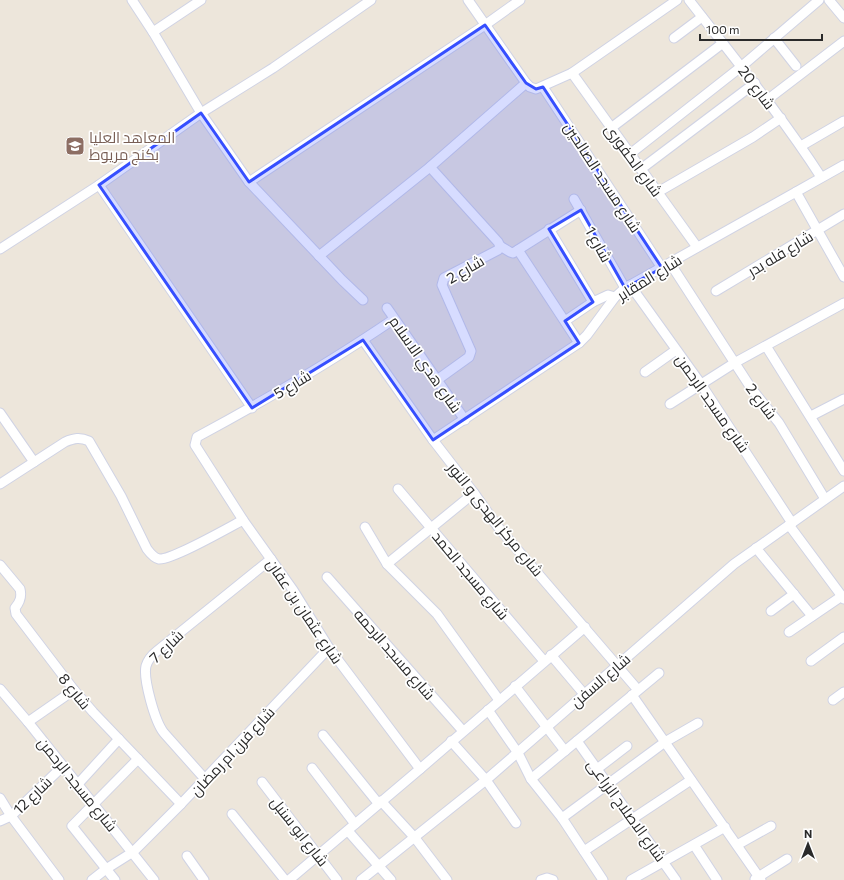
<svg xmlns="http://www.w3.org/2000/svg" width="844" height="880" font-family="Commissioner,Cairo,sans-serif">
  <style>
    .lines { fill: none; stroke-linecap: round; stroke-linejoin: round }
    .street-casing { stroke: #d0d3e4; stroke-width: 11 }
    .street { stroke: #fff; stroke-width: 9 }
    .marked { fill: #364fff; fill-opacity: 0.2; stroke: #364fff; stroke-width: 3; stroke-linejoin: round }
    .labels { text-anchor: middle; dominant-baseline: central; stroke-width: 3.5; stroke-linejoin: round; paint-order: stroke }
    .street-label { font-size: 15px; fill: #2a2a2a; stroke: #fff }
    .education-label { font-size: 15px; fill: #785e54; stroke: #fff; text-anchor: start }
  </style>
  <rect width="100%" height="100%" fill="#ede6db"/>
  <g class="lines">
    <defs>
      <g id="street">
        <path d="M 132,0 L 153,32 L 201,113 L 249,182 L 342,280 L 363,300"/>
        <path d="M 468,0 L 526,83 L 530,87 L 536,89 L 572,73 L 677,0"/>
        <path d="M 689,0 C 734,58 781,115 821,177"/>
        <path d="M 829,0 L 844,18"/>
        <path d="M 153,32 L 201,0"/>
        <path d="M 674,38 L 702,17"/>
        <path d="M 774,38 L 796,66"/>
        <path d="M 572,73 L 697,247"/>
        <path d="M 543,87 L 662,268"/>
        <path d="M 767,100 L 844,41"/>
        <path d="M 611,128 L 723,43"/>
        <path d="M 801,146 L 844,121"/>
        <path d="M 630,154 L 742,66 L 819,0"/>
        <path d="M 430,167 L 498,242 L 500,246 L 498,250 L 444,278 L 442,285 L 471,351 L 469,357 L 437,380"/>
        <path d="M 641,169 L 755,83"/>
        <path d="M 249,182 L 485,25 L 520,0"/>
        <path d="M 99,185 L 252,408"/>
        <path d="M 658,192 L 753,137 L 781,118"/>
        <path d="M 796,192 L 844,277"/>
        <path d="M 574,199 L 625,288"/>
        <path d="M 549,229 L 593,302"/>
        <path d="M 500,246 L 510,252 L 513,253 L 581,210"/>
        <path d="M 0,249 L 99,185 L 201,113 L 273,68 L 371,0"/>
        <path d="M 518,250 L 579,343"/>
        <path d="M 319,256 L 430,167 L 526,83"/>
        <path d="M 670,263 L 751,388 L 779,423 L 825,499"/>
        <path d="M 630,285 L 701,384 L 792,523"/>
        <path d="M 716,291 L 844,214"/>
        <path d="M 387,308 L 465,420"/>
        <path d="M 394,319 C 331,362 264,401 197,437 L 195,445 L 243,520 L 293,590 L 329,648 L 420,769"/>
        <path d="M 565,321 L 593,302 L 608,295 L 615,297"/>
        <path d="M 363,340 L 433,440 L 474,493 L 498,527 L 638,690"/>
        <path d="M 766,346 L 844,471"/>
        <path d="M 645,372 L 676,350"/>
        <path d="M 670,404 L 736,362 L 844,303"/>
        <path d="M 0,413 L 34,462"/>
        <path d="M 811,416 L 844,399"/>
        <path d="M 433,440 L 579,343 L 587,335 L 615,297 L 625,288 L 844,165"/>
        <path d="M 0,484 L 65,442 C 74,438 80,437 89,441 L 121,496 L 147,549 C 150,553 154,558 159,559 C 172,560 228,528 243,520"/>
        <path d="M 398,489 L 544,661"/>
        <path d="M 789,525 L 844,599"/>
        <path d="M 365,527 L 387,564 L 437,614 L 499,700"/>
        <path d="M 756,548 L 812,616"/>
        <path d="M 387,564 L 474,493"/>
        <path d="M 0,565 L 20,589 C 22,597 20,602 15,608 L 16,614 L 74,690 L 93,712 L 181,804"/>
        <path d="M 327,577 L 463,731"/>
        <path d="M 771,611 L 794,594"/>
        <path d="M 789,632 L 842,596"/>
        <path d="M 551,655 L 584,694"/>
        <path d="M 811,661 L 844,637"/>
        <path d="M 515,686 L 565,751"/>
        <path d="M 0,689 L 28,722 L 154,880"/>
        <path d="M 632,695 L 761,880"/>
        <path d="M 833,700 L 844,692"/>
        <path d="M 488,710 L 518,753 L 531,779 L 562,818 L 603,880"/>
        <path d="M 28,722 L 74,690"/>
        <path d="M 323,735 L 378,803"/>
        <path d="M 451,741 L 486,780 L 516,823"/>
        <path d="M 577,741 L 676,880"/>
        <path d="M 312,768 L 355,824"/>
        <path d="M 597,769 L 627,746"/>
        <path d="M 205,779 L 164,733 C 155,722 143,679 146,666 C 148,659 152,655 157,651 L 271,559"/>
        <path d="M 531,779 L 659,673"/>
        <path d="M 262,782 L 337,880"/>
        <path d="M 78,784 L 119,739"/>
        <path d="M 0,798 L 11,816 L 59,880"/>
        <path d="M 381,801 L 415,838 L 447,880"/>
        <path d="M 232,814 L 285,880"/>
        <path d="M 562,818 L 665,742 L 698,723"/>
        <path d="M 0,821 L 11,816 L 63,766"/>
        <path d="M 348,831 L 391,880"/>
        <path d="M 694,845 L 717,880"/>
        <path d="M 737,845 L 771,826"/>
        <path d="M 584,851 L 691,780"/>
        <path d="M 187,856 L 204,880"/>
        <path d="M 755,879 L 787,859"/>
        <path d="M 92,880 L 106,869 L 133,852 L 181,804 L 329,648"/>
        <path d="M 115,880 L 72,826 L 138,759"/>
        <path d="M 289,880 L 420,769 L 585,627"/>
        <path d="M 361,880 L 486,780 L 734,564 L 844,486"/>
        <path d="M 541,880 L 547,878 L 553,880"/>
        <path d="M 631,880 L 725,827"/>
      </g>
    </defs>
    <use href="#street" class="street-casing"/>
    <use href="#street" class="street"/>
  </g>
  <path class="marked" d="M 485,25 L 526,83 L 536,89 L 543,87 L 662,268 L 625,288 L 581,210 L 549,229 L 593,302 L 565,321 L 579,343 L 433,440 L 363,340 L 252,408 L 99,185 L 201,113 L 249,182 Z"/>
  <defs>
    <symbol id="university-square" viewBox="-11 -11 22 22"><rect x="-9" y="-9" width="18" height="18" rx="4" fill="#8d6e63" stroke="#fff"/><path d="M0-5L7-2L0 1L-7-2ZM-4 1L0 2.5L4 1V4Q0 6-4 4Z" fill="#fff"/></symbol>
  </defs>
  <g fill-rule="evenodd">
    <use href="#university-square" x="64" y="135" width="22" height="22"/>
  </g>
  <g class="labels">
    <g class="street-label">
      <text transform="translate(757 87) rotate(53)">شارع 20</text>
      <text transform="translate(634 160) rotate(54)">شارع الكفورى</text>
      <text transform="translate(603 177) rotate(57)">شارع مسجد الصالحين</text>
      <text transform="translate(599 244) rotate(61)">شارع 1</text>
      <text transform="translate(780 253) rotate(-31)">شارع فله بدر</text>
      <text transform="translate(465 269) rotate(-30)">شارع 2</text>
      <text transform="translate(649 277) rotate(-32)">شارع المقابر</text>
      <text transform="translate(426 364) rotate(55)">شارع هدي الاسلام</text>
      <text transform="translate(292 384) rotate(-31)">شارع 5</text>
      <text transform="translate(762 401) rotate(53)">شارع 2</text>
      <text transform="translate(713 403) rotate(55)">شارع مسجد الرحمن</text>
      <text transform="translate(496 519) rotate(51)">شارع مركز الهدى و النور</text>
      <text transform="translate(471 575) rotate(50)">شارع مسجد الحمد</text>
      <text transform="translate(305 611) rotate(56)">شارع عثمان بن عفان</text>
      <text transform="translate(166 646) rotate(-44)">شارع 7</text>
      <text transform="translate(395 654) rotate(49)">شارع مسجد الرحمه</text>
      <text transform="translate(600 680) rotate(-41)">شارع السفن</text>
      <text transform="translate(75 691) rotate(51)">شارع 8</text>
      <text transform="translate(232 751) rotate(-47)">شارع فرن ام رمضان</text>
      <text transform="translate(78 784) rotate(51)">شارع مسجد الرحمن</text>
      <text transform="translate(32 795) rotate(-44)">شارع 12</text>
      <text transform="translate(627 810) rotate(54)">شارع الاصلاح الزراعى</text>
      <text transform="translate(300 831) rotate(52)">شارع ابو سنبل</text>
    </g>
    <g class="education-label">
      <text x="89" y="137">المعاهد العليا<tspan x="89" dy="17">بكنج مريوط</tspan></text>
    </g>
  </g>
  <g transform="translate(808 844)" stroke="#ffffff" stroke-width="3" paint-order="stroke">
  <path d="M0-3L7 15L0 10L-7 15Z" fill="#2a2a2a"/>
  <text y="-6" font-size="11" font-weight="bold" text-anchor="middle" fill="#2a2a2a">N</text>
  </g>
  <path d="M700 34v6h122v-6" fill="none" stroke="#2a2a2a" stroke-width="2"/>
  <text x="706" y="34" font-size="12" fill="#2a2a2a" stroke="#ffffff" stroke-width="3" paint-order="stroke">100 m</text>
</svg>
